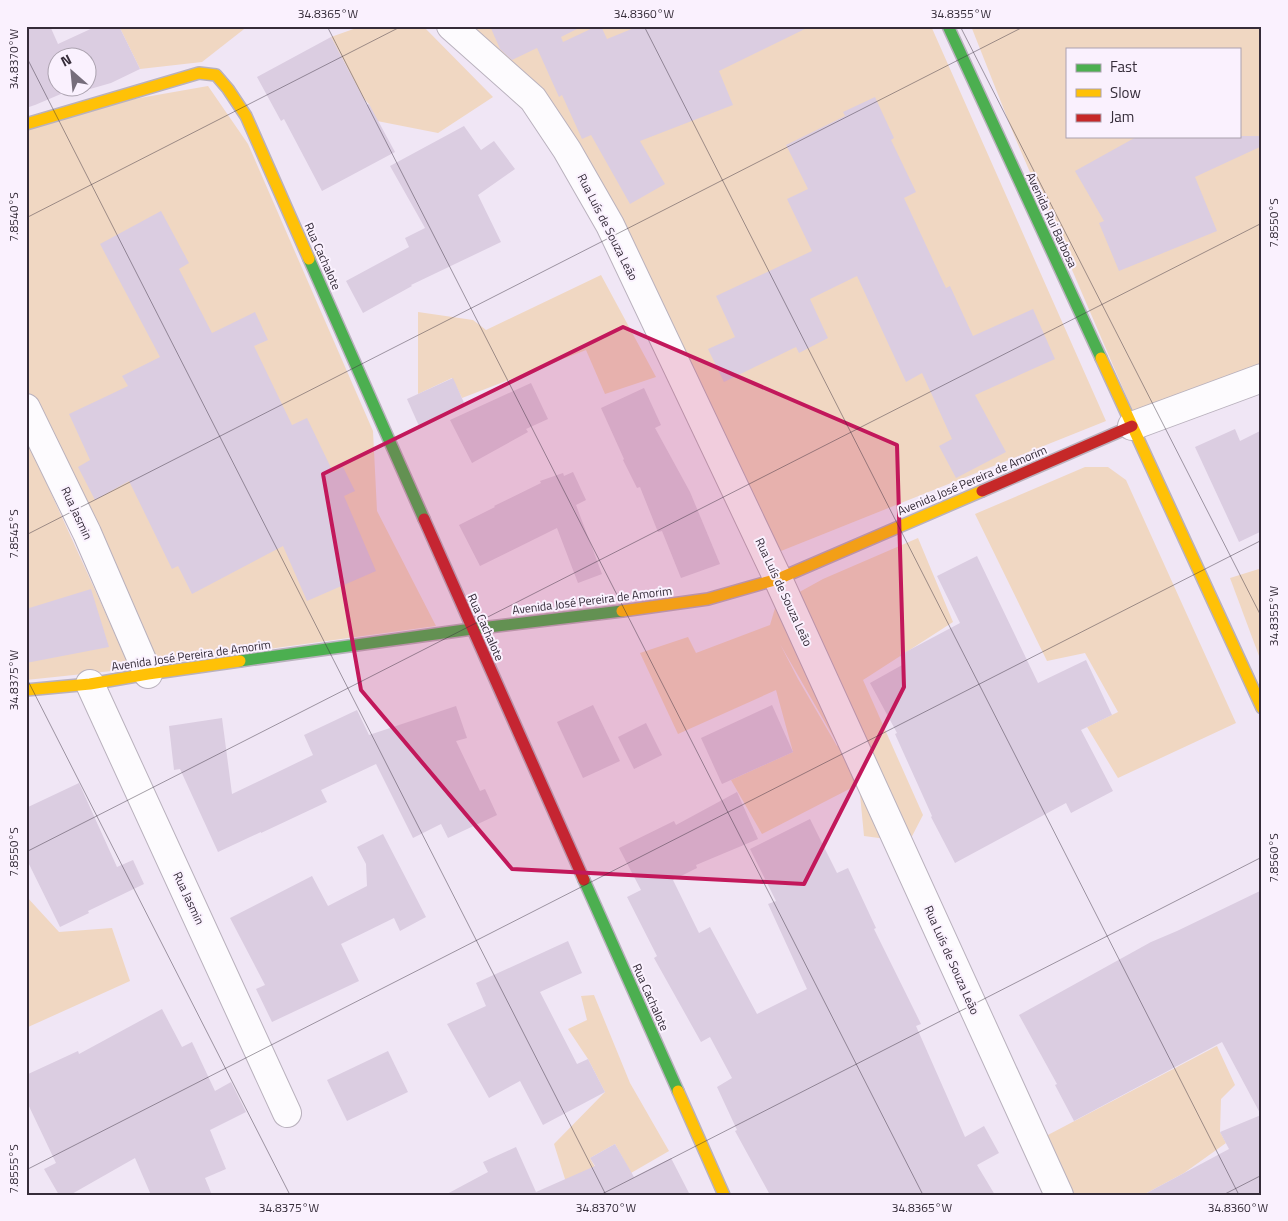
<svg xmlns="http://www.w3.org/2000/svg" width="1288" height="1221" font-family="'Titillium Web',sans-serif">
  <style>
    .green { fill: #f0d7c2; fill-rule: evenodd }
    .building { fill: #dbcde1 }
    .lines { fill: none; stroke-linecap: round; stroke-linejoin: round }
    .street-casing { stroke: #b9b1bd; stroke-width: 30 }
    .fast-casing { stroke: #b9b1bd; stroke-width: 14 }
    .slow-casing { stroke: #b9b1bd; stroke-width: 14 }
    .jam-casing { stroke: #b9b1bd; stroke-width: 14 }
    .street { stroke: #fdfbfe; stroke-width: 28 }
    .fast { stroke: #4caf50; stroke-width: 11 }
    .slow { stroke: #ffc107; stroke-width: 11 }
    .jam { stroke: #c62828; stroke-width: 11 }
    .marked { fill: #c2185b; fill-opacity: 0.2; stroke: #c2185b; stroke-width: 4; stroke-linejoin: round }
    .ticks { fill: none; stroke: #352c39; stroke-width: 1; stroke-opacity: 0.45 }
    .labels { text-anchor: middle; dominant-baseline: central; stroke-width: 4; stroke-linejoin: round; paint-order: stroke }
    .street-label { font-size: 12px; fill: #352c39; stroke: #faf1fe }
    .neatline { fill: none; stroke: #352c39; stroke-width: 2 }
    .ticks-label { font-size: 12px; text-anchor: middle; fill: #352c39 }
  </style>
  <rect width="100%" height="100%" fill="#f0e6f5"/>
  <g class="green">
    <path d="M 119,26 L 248,26 L 202,62 L 140,69 Z"/>
    <path d="M 362,26 L 423,26 L 493,97 L 438,133 L 377,121 L 369,104 L 363,98 L 331,37 Z"/>
    <path d="M 470,26 L 931,26 L 1106,421 L 776,553 L 578,149 Z"/>
    <path d="M 971,26 L 1262,26 L 1262,367 L 1134,414 L 1014,135 ZM 1067,49 L 1239,49 L 1239,136 L 1067,136 Z"/>
    <path d="M 208,86 L 248,144 L 373,431 L 377,511 L 436,626 L 152,665 L 26,431 L 26,118 Z"/>
    <path d="M 601,275 L 656,377 L 605,394 L 586,350 L 462,398 L 452,378 L 418,394 L 418,312 L 473,320 L 486,330 Z"/>
    <path d="M 26,438 L 131,669 L 26,680 Z"/>
    <path d="M 1085,467 L 1108,467 L 1126,480 L 1236,723 L 1118,778 L 1087,727 L 1118,712 L 1085,653 L 1047,661 L 975,514 Z"/>
    <path d="M 918,538 L 953,622 L 863,680 L 923,815 L 909,842 L 864,836 L 859,784 L 762,834 L 731,780 L 793,752 L 776,690 L 678,734 L 640,653 L 688,637 L 696,653 L 770,625 L 776,605 L 823,579 ZM 780,644 L 838,745 L 837,746 L 798,679 Z"/>
    <path d="M 1262,568 L 1262,664 L 1230,578 Z"/>
    <path d="M 26,896 L 59,932 L 112,928 L 130,981 L 26,1028 Z"/>
    <path d="M 594,995 L 630,1083 L 669,1151 L 631,1173 L 615,1144 L 590,1158 L 606,1187 L 565,1179 L 554,1144 L 605,1092 L 588,1059 L 568,1029 L 587,1020 L 581,996 Z"/>
    <path d="M 1217,1046 L 1235,1085 L 1221,1099 L 1220,1132 L 1226,1143 L 1184,1173 L 1143,1195 L 1074,1195 L 1046,1136 Z"/>
  </g>
  <g class="building">
    <path d="M 26,26 L 50,26 L 58,44 L 97,26 L 119,26 L 140,69 L 111,83 L 90,89 L 88,84 L 88,58 L 58,58 L 58,88 L 75,88 L 35,105 L 26,108 Z"/>
    <path d="M 490,26 L 583,26 L 561,37 L 563,42 L 597,26 L 601,26 L 607,39 L 639,26 L 811,26 L 719,71 L 733,105 L 640,141 L 665,184 L 630,204 L 591,135 L 582,139 L 562,95 L 559,97 L 537,48 L 512,60 L 500,49 Z"/>
    <path d="M 331,37 L 367,105 L 369,104 L 395,152 L 322,191 L 284,119 L 281,121 L 257,77 Z"/>
    <path d="M 875,97 L 894,138 L 891,140 L 916,192 L 904,198 L 946,288 L 950,286 L 973,336 L 1033,309 L 1055,359 L 975,395 L 1006,452 L 956,478 L 939,446 L 952,439 L 922,373 L 906,382 L 857,276 L 810,299 L 828,338 L 799,353 L 796,347 L 724,382 L 708,349 L 735,337 L 716,296 L 812,251 L 787,199 L 808,189 L 786,145 L 845,116 L 843,112 Z"/>
    <path d="M 464,126 L 481,150 L 494,141 L 515,169 L 478,195 L 501,242 L 411,285 L 412,286 L 363,313 L 346,281 L 409,247 L 405,238 L 425,228 L 390,166 Z"/>
    <path d="M 1138,136 L 1262,136 L 1262,146 L 1195,177 L 1217,231 L 1119,271 L 1099,223 L 1104,221 L 1075,171 Z"/>
    <path d="M 161,211 L 189,263 L 179,269 L 212,333 L 255,312 L 268,340 L 254,346 L 292,425 L 307,418 L 333,472 L 343,467 L 355,491 L 344,496 L 376,571 L 307,601 L 283,546 L 192,594 L 178,566 L 172,569 L 129,481 L 95,500 L 78,467 L 90,460 L 69,414 L 128,386 L 122,376 L 160,357 L 100,244 Z"/>
    <path d="M 453,378 L 465,405 L 419,426 L 407,399 Z"/>
    <path d="M 531,383 L 548,419 L 526,429 L 528,432 L 472,463 L 450,420 Z"/>
    <path d="M 644,388 L 661,425 L 655,428 L 690,492 L 720,564 L 681,578 L 662,531 L 658,532 L 640,487 L 637,488 L 623,460 L 624,459 L 601,408 Z"/>
    <path d="M 1235,429 L 1240,441 L 1262,430 L 1262,531 L 1239,542 L 1195,447 Z"/>
    <path d="M 573,472 L 586,500 L 576,505 L 602,574 L 578,583 L 557,528 L 480,566 L 459,525 L 495,507 L 494,506 L 541,483 L 540,481 L 563,473 L 564,476 Z"/>
    <path d="M 977,556 L 1038,683 L 1086,660 L 1112,715 L 1081,730 L 1113,791 L 1071,813 L 1066,803 L 955,863 L 931,817 L 932,816 L 895,734 L 897,733 L 870,683 L 904,664 L 900,655 L 960,623 L 937,576 Z"/>
    <path d="M 91,589 L 109,647 L 26,663 L 26,609 Z"/>
    <path d="M 593,705 L 620,761 L 583,778 L 557,722 Z"/>
    <path d="M 772,705 L 793,752 L 722,784 L 701,738 Z"/>
    <path d="M 456,706 L 467,738 L 456,741 L 480,791 L 485,789 L 497,815 L 448,838 L 441,824 L 413,838 L 376,764 L 321,790 L 327,802 L 261,833 L 261,832 L 218,852 L 180,769 L 174,770 L 169,726 L 222,718 L 232,794 L 313,755 L 304,735 L 357,710 L 369,735 Z"/>
    <path d="M 646,723 L 662,755 L 634,769 L 618,737 Z"/>
    <path d="M 79,783 L 117,867 L 133,860 L 144,884 L 88,911 L 89,913 L 60,927 L 26,858 L 26,808 Z"/>
    <path d="M 737,792 L 758,839 L 696,865 L 697,868 L 673,880 L 699,933 L 710,927 L 757,1014 L 807,989 L 768,904 L 776,901 L 750,849 L 810,819 L 837,873 L 848,868 L 876,928 L 874,929 L 921,1024 L 916,1026 L 965,1137 L 984,1126 L 999,1153 L 977,1165 L 995,1195 L 770,1195 L 735,1131 L 737,1130 L 717,1087 L 732,1078 L 710,1037 L 701,1042 L 654,958 L 657,956 L 627,897 L 641,890 L 619,848 L 674,821 L 676,825 Z"/>
    <path d="M 383,834 L 426,917 L 400,931 L 394,918 L 341,944 L 359,981 L 272,1022 L 256,989 L 265,985 L 230,918 L 312,876 L 328,906 L 367,886 L 366,864 L 357,847 Z"/>
    <path d="M 1262,890 L 1262,1195 L 1143,1195 L 1229,1149 L 1220,1132 L 1261,1115 L 1222,1042 L 1074,1121 L 1055,1085 L 1057,1084 L 1019,1015 L 1151,942 L 1177,931 Z"/>
    <path d="M 568,941 L 582,973 L 540,992 L 577,1064 L 588,1059 L 605,1092 L 543,1125 L 520,1081 L 489,1098 L 447,1024 L 486,1006 L 476,983 Z"/>
    <path d="M 162,1009 L 182,1047 L 192,1042 L 215,1091 L 231,1082 L 246,1112 L 210,1130 L 226,1169 L 205,1178 L 212,1195 L 151,1195 L 135,1158 L 70,1195 L 59,1195 L 44,1169 L 56,1163 L 26,1100 L 26,1075 L 78,1051 L 79,1054 Z"/>
    <path d="M 388,1051 L 408,1092 L 347,1121 L 327,1080 Z"/>
    <path d="M 615,1144 L 634,1177 L 671,1158 L 690,1195 L 445,1195 L 488,1172 L 483,1162 L 516,1147 L 536,1192 L 595,1166 L 590,1158 Z"/>
  </g>
  <g class="lines">
    <defs>
      <g id="street">
        <path d="M 451,26 L 533,99 L 567,150 L 610,225 L 778,579 L 1059,1195"/>
        <path d="M 26,408 L 87,533 L 148,674"/>
        <path d="M 1132,426 L 1262,378"/>
        <path d="M 90,684 L 287,1113"/>
      </g>
      <g id="fast">
        <path d="M 948,26 L 1101,358"/>
        <path d="M 309,259 L 424,519"/>
        <path d="M 240,661 L 472,629 L 622,611"/>
        <path d="M 584,880 L 678,1091"/>
      </g>
      <g id="slow">
        <path d="M 26,124 L 199,73 L 216,75 L 228,89 L 246,116 L 309,259"/>
        <path d="M 1101,358 L 1262,708"/>
        <path d="M 622,611 L 708,599 L 778,579 L 982,491"/>
        <path d="M 26,690 L 90,684 L 148,674 L 240,661"/>
        <path d="M 678,1091 L 724,1195"/>
      </g>
      <g id="jam">
        <path d="M 982,491 L 1132,426"/>
        <path d="M 424,519 L 584,880"/>
      </g>
    </defs>
    <use href="#street" class="street-casing"/>
    <use href="#fast" class="fast-casing"/>
    <use href="#slow" class="slow-casing"/>
    <use href="#jam" class="jam-casing"/>
    <use href="#street" class="street"/>
    <use href="#fast" class="fast"/>
    <use href="#slow" class="slow"/>
    <use href="#jam" class="jam"/>
  </g>
  <path class="marked" d="M 623,327 L 897,445 L 904,687 L 804,884 L 512,869 L 361,690 L 323,474 Z"/>
  <path class="ticks" d="M 327,26 L 923,1195M 644,26 L 1239,1195M 960,26 L 1262,618M 26,56 L 606,1195M 26,218 L 402,26M 26,535 L 1025,26M 26,677 L 290,1195M 26,852 L 1262,223M 26,1170 L 1262,540M 600,1195 L 1262,857M 1223,1195 L 1262,1175"/>
  <g class="labels">
    <g class="street-label">
      <text transform="translate(1052 220) rotate(65)">Avenida Rui Barbosa</text>
      <text transform="translate(608 227) rotate(63)">Rua Luís de Souza Leão</text>
      <text transform="translate(323 256) rotate(66)">Rua Cachalote</text>
      <text transform="translate(972 480) rotate(-23)">Avenida José Pereira de Amorim</text>
      <text transform="translate(77 513) rotate(65)">Rua Jasmin</text>
      <text transform="translate(784 592) rotate(65)">Rua Luís de Souza Leão</text>
      <text transform="translate(592 600) rotate(-7)">Avenida José Pereira de Amorim</text>
      <text transform="translate(486 627) rotate(66)">Rua Cachalote</text>
      <text transform="translate(191 655) rotate(-8)">Avenida José Pereira de Amorim</text>
      <text transform="translate(189 898) rotate(65)">Rua Jasmin</text>
      <text transform="translate(952 960) rotate(66)">Rua Luís de Souza Leão</text>
      <text transform="translate(651 997) rotate(66)">Rua Cachalote</text>
    </g>
  </g>
  <rect width="1288" height="1221" fill="none" stroke="#faf1fe" stroke-width="55"/>
  <rect x="1066" y="48" width="175" height="90" fill="#faf1fe" stroke="#aba2af"/>
  <rect x="1076" y="64" width="25" height="8" fill="#4caf50" stroke="#aba2af"/>
  <text x="1110" y="72" font-size="15" fill="#352c39">Fast</text>
  <rect x="1076" y="89" width="25" height="8" fill="#ffc107" stroke="#aba2af"/>
  <text x="1110" y="98" font-size="15" fill="#352c39">Slow</text>
  <rect x="1076" y="114" width="25" height="8" fill="#c62828" stroke="#aba2af"/>
  <text x="1110" y="122" font-size="15" fill="#352c39">Jam</text>
  <g transform="translate(72 72) rotate(333)"><circle r="24" fill="#faf1fe" stroke="#aba2af"/>
  <path d="M0-4L9 19L0 12L-9 19Z" fill="#766d7b"/>
  <text y="-8" font-size="14" font-weight="bold" text-anchor="middle" fill="#352c39">N</text>
  </g>
  <rect x="28" y="28" width="1232" height="1166" class="neatline"/>
  <g class="ticks-label">
    <text x="328" y="18">34.8365°W</text>
    <text x="644" y="18">34.8360°W</text>
    <text x="961" y="18">34.8355°W</text>
    <text transform="translate(14 59) rotate(-90)" y="4">34.8370°W</text>
    <text transform="translate(14 217) rotate(-90)" y="4">7.8540°S</text>
    <text transform="translate(1274 223) rotate(-90)" y="4">7.8550°S</text>
    <text transform="translate(14 534) rotate(-90)" y="4">7.8545°S</text>
    <text transform="translate(1274 616) rotate(-90)" y="4">34.8355°W</text>
    <text transform="translate(14 680) rotate(-90)" y="4">34.8375°W</text>
    <text transform="translate(14 852) rotate(-90)" y="4">7.8550°S</text>
    <text transform="translate(1274 858) rotate(-90)" y="4">7.8560°S</text>
    <text transform="translate(14 1169) rotate(-90)" y="4">7.8555°S</text>
    <text x="289" y="1212">34.8375°W</text>
    <text x="606" y="1212">34.8370°W</text>
    <text x="922" y="1212">34.8365°W</text>
    <text x="1238" y="1212">34.8360°W</text>
  </g>
</svg>
